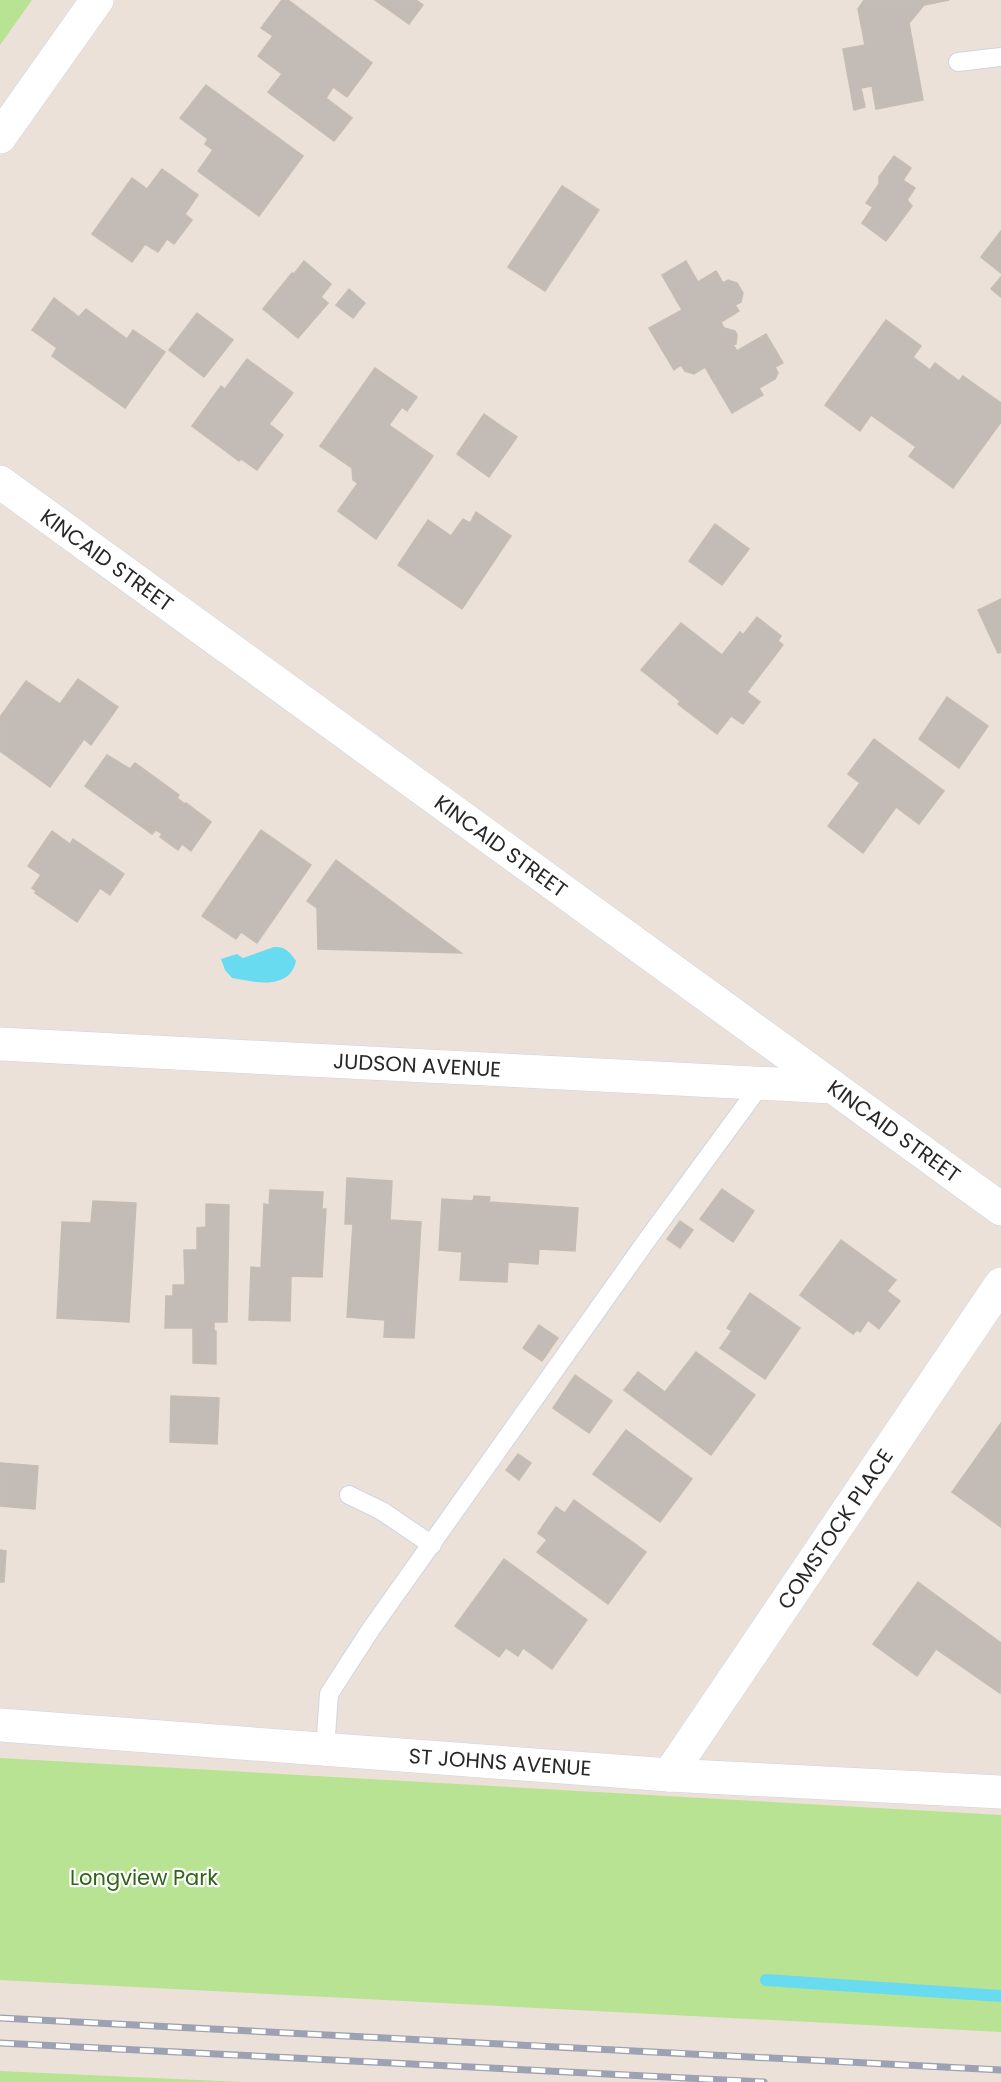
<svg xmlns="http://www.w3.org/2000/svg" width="1001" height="2082" font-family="Poppins,sans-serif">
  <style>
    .green { fill: #b7e393 }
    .water { fill: #68dbf0 }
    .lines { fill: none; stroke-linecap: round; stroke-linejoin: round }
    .stream { stroke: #68dbf0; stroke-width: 12 }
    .building { fill: #c3bbb5; stroke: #c6bdb2; stroke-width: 1.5 }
    .lane-casing { stroke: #ced4e1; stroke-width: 20 }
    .street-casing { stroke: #ced4e1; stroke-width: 34 }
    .secondary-casing { stroke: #ced4e1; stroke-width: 34 }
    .lane { stroke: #fff; stroke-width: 18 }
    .street { stroke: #fff; stroke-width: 33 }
    .secondary { stroke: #fff; stroke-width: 33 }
    .rail-casing { stroke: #9ca1b3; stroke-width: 7 }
    .rail { stroke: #fff; stroke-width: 4.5; stroke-dasharray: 14; stroke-linecap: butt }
    .labels { text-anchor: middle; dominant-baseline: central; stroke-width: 4.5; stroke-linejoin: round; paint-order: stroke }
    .street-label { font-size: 21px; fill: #282828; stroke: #fff }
    .park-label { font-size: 21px; fill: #306518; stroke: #fff }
  </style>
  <rect width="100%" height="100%" fill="#ebe1d8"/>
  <g class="green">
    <path d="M 0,0 L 32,0 L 0,45 Z"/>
    <path d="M 0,1758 L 1001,1815 L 1001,2032 L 0,1980 Z"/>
    <path d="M 0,2071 L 242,2082 L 0,2082 Z"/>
  </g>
  <path class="water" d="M 274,947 C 285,946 290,952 296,961 C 289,991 255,982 232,978 L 225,970 L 221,959 L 237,954 L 243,958 Z"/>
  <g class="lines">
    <path class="stream" d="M 766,1980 L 1001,1996"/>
  </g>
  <g class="building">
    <path d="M 282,0 L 288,0 L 372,63 L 347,97 L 333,87 L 326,98 L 352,118 L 334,141 L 268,92 L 282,74 L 258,56 L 273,36 L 261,28 Z"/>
    <path d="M 375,0 L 416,0 L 423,5 L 409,24 Z"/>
    <path d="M 864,0 L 949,0 L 924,5 L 909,23 L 923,100 L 876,109 L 872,86 L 861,88 L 865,107 L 854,110 L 843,49 L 865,45 L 858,9 Z"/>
    <path d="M 206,85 L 303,156 L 259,216 L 198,171 L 213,150 L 205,144 L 208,139 L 180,118 Z"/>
    <path d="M 894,156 L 911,168 L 903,180 L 915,188 L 907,200 L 912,206 L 886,241 L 862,223 L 873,207 L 866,203 L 879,184 L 879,177 Z"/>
    <path d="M 162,169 L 198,195 L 185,214 L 192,220 L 174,244 L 167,239 L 158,252 L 145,244 L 132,262 L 92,234 L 132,178 L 147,189 Z"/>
    <path d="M 562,186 L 599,210 L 545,291 L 508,267 Z"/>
    <path d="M 1001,231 L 1001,273 L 981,257 Z"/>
    <path d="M 304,261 L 331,284 L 321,297 L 328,303 L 298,338 L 263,309 L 292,273 L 294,274 Z"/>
    <path d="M 686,261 L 698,282 L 716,271 L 723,283 L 728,280 L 737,283 L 743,293 L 741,302 L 735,305 L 739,311 L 721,322 L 724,328 L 735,331 L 737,335 L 736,344 L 733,345 L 737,351 L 766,334 L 783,363 L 775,367 L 778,373 L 775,379 L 759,388 L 763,395 L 732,413 L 705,367 L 694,374 L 685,371 L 681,365 L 674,370 L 649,328 L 682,310 L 662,275 Z"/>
    <path d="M 1001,277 L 1001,297 L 991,289 Z"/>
    <path d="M 349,289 L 365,303 L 353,318 L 336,305 Z"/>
    <path d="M 54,298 L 79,317 L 86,309 L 127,339 L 133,330 L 165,352 L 125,408 L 52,356 L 57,348 L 32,330 Z"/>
    <path d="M 197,313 L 233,340 L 204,377 L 169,350 Z"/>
    <path d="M 886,320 L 921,346 L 913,357 L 930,370 L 935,363 L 959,381 L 963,376 L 1001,403 L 1001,422 L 953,488 L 909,456 L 916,447 L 871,415 L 860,431 L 825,405 Z"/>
    <path d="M 247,359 L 293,393 L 269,424 L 283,435 L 257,470 L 241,459 L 239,461 L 192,426 L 221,386 L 225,389 Z"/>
    <path d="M 375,368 L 417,397 L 407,411 L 402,407 L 389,425 L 433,456 L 376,539 L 338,511 L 358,483 L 353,480 L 352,468 L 320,446 Z"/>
    <path d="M 484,414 L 517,437 L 489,477 L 457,454 Z"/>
    <path d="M 476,512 L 511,536 L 462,609 L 398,565 L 428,520 L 451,536 L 463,519 L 470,523 Z"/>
    <path d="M 715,524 L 749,549 L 722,585 L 689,561 Z"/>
    <path d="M 1001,599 L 1001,652 L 998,653 L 978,610 Z"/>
    <path d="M 757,617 L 781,636 L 778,641 L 783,645 L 747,692 L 760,702 L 743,724 L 731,716 L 717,734 L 678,704 L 680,701 L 641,670 L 681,623 L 722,655 L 740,632 L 743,635 Z"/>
    <path d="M 78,679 L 118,707 L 91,745 L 84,739 L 50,787 L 0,751 L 0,717 L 26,681 L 60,704 Z"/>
    <path d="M 947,697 L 988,726 L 959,768 L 919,739 Z"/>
    <path d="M 874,739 L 944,791 L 919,824 L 896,807 L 863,853 L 828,826 L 860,783 L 848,774 Z"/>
    <path d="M 107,755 L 130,769 L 135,763 L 179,795 L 177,798 L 185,804 L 186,803 L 211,822 L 191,851 L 182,844 L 178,850 L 160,837 L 162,834 L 156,830 L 152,834 L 85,786 Z"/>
    <path d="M 261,830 L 311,865 L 257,943 L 241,932 L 236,939 L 202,916 Z"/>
    <path d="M 52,831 L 70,844 L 73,839 L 124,874 L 110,895 L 100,888 L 77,922 L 35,893 L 36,891 L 32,888 L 41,875 L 28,866 Z"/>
    <path d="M 336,860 L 461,953 L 318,949 L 317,908 L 307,901 Z"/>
    <path d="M 347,1178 L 392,1181 L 390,1220 L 421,1222 L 414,1338 L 384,1337 L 385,1320 L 347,1317 L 353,1224 L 345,1224 Z"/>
    <path d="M 722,1189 L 754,1211 L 733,1242 L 700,1219 Z"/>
    <path d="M 270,1190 L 323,1192 L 322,1209 L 326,1209 L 322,1277 L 291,1276 L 290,1321 L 249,1320 L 251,1267 L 261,1268 L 264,1204 L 269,1205 Z"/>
    <path d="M 474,1196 L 490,1197 L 489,1202 L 578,1208 L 575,1251 L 539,1249 L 538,1264 L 508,1262 L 507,1282 L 460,1280 L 462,1252 L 439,1250 L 442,1199 L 473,1201 Z"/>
    <path d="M 93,1201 L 136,1203 L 129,1322 L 57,1318 L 62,1222 L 91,1223 Z"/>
    <path d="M 206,1204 L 229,1205 L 227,1322 L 214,1322 L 214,1331 L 216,1331 L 216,1364 L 193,1363 L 193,1328 L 165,1328 L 166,1296 L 173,1296 L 173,1285 L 185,1285 L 184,1250 L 197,1250 L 197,1228 L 206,1227 Z"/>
    <path d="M 680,1221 L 693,1230 L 680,1248 L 667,1239 Z"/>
    <path d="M 841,1240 L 896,1280 L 887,1291 L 900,1301 L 879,1329 L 868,1320 L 860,1332 L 857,1330 L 853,1334 L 800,1295 Z"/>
    <path d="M 750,1293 L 800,1328 L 765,1379 L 720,1348 L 732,1331 L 727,1328 Z"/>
    <path d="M 539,1325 L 558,1338 L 542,1361 L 523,1348 Z"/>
    <path d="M 696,1352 L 755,1395 L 711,1455 L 624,1390 L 638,1372 L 665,1392 Z"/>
    <path d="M 575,1375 L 612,1401 L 589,1433 L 553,1408 Z"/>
    <path d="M 171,1396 L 219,1398 L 217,1444 L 170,1442 Z"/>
    <path d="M 1001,1423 L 1001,1527 L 952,1492 Z"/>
    <path d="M 626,1430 L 692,1479 L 660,1522 L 593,1474 Z"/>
    <path d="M 518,1454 L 531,1463 L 519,1480 L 506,1470 Z"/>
    <path d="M 0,1463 L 38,1466 L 35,1509 L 0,1506 Z"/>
    <path d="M 574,1500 L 646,1552 L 608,1604 L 537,1552 L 547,1540 L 538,1533 L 556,1507 L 565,1513 Z"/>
    <path d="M 0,1550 L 6,1551 L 4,1582 L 0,1582 Z"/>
    <path d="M 504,1559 L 587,1620 L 552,1669 L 523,1648 L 518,1656 L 506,1648 L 499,1657 L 455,1626 Z"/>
    <path d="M 918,1582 L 1001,1643 L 1000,1693 L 936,1649 L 917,1676 L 873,1644 Z"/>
  </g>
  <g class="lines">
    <defs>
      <g id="lane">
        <path d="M 958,62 L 1001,57"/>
        <path d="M 349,1495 L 382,1511 L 432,1545"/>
        <path d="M 325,1749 L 329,1694 L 371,1629 L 647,1240 L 762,1083"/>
      </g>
      <g id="street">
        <path d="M 0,482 L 1001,1209"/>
        <path d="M 0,1044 L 833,1087"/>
        <path d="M 0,1725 L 669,1775 L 1001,1792"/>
        <path d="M 669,1775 L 1001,1284"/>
      </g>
      <path id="secondary" d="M 0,137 L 97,0"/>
    </defs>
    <use href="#lane" class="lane-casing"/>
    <use href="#street" class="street-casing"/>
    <use href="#secondary" class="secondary-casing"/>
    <use href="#lane" class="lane"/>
    <use href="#street" class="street"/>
    <use href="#secondary" class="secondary"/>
    <defs>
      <g id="rail">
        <path d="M 0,2018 L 1001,2070"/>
        <path d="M 0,2043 L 764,2082"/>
      </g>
    </defs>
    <use href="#rail" class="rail-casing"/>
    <use href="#rail" class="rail"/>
  </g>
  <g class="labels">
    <g class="street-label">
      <text transform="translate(107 560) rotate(36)">KINCAID STREET</text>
      <text transform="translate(501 846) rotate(36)">KINCAID STREET</text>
      <text transform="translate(417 1065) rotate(3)">JUDSON AVENUE</text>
      <text transform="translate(894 1131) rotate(36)">KINCAID STREET</text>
      <text transform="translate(835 1529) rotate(-56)">COMSTOCK PLACE</text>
      <text transform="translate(500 1762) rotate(4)">ST JOHNS AVENUE</text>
    </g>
    <g class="park-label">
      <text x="144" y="1877">Longview Park</text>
    </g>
  </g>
</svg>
